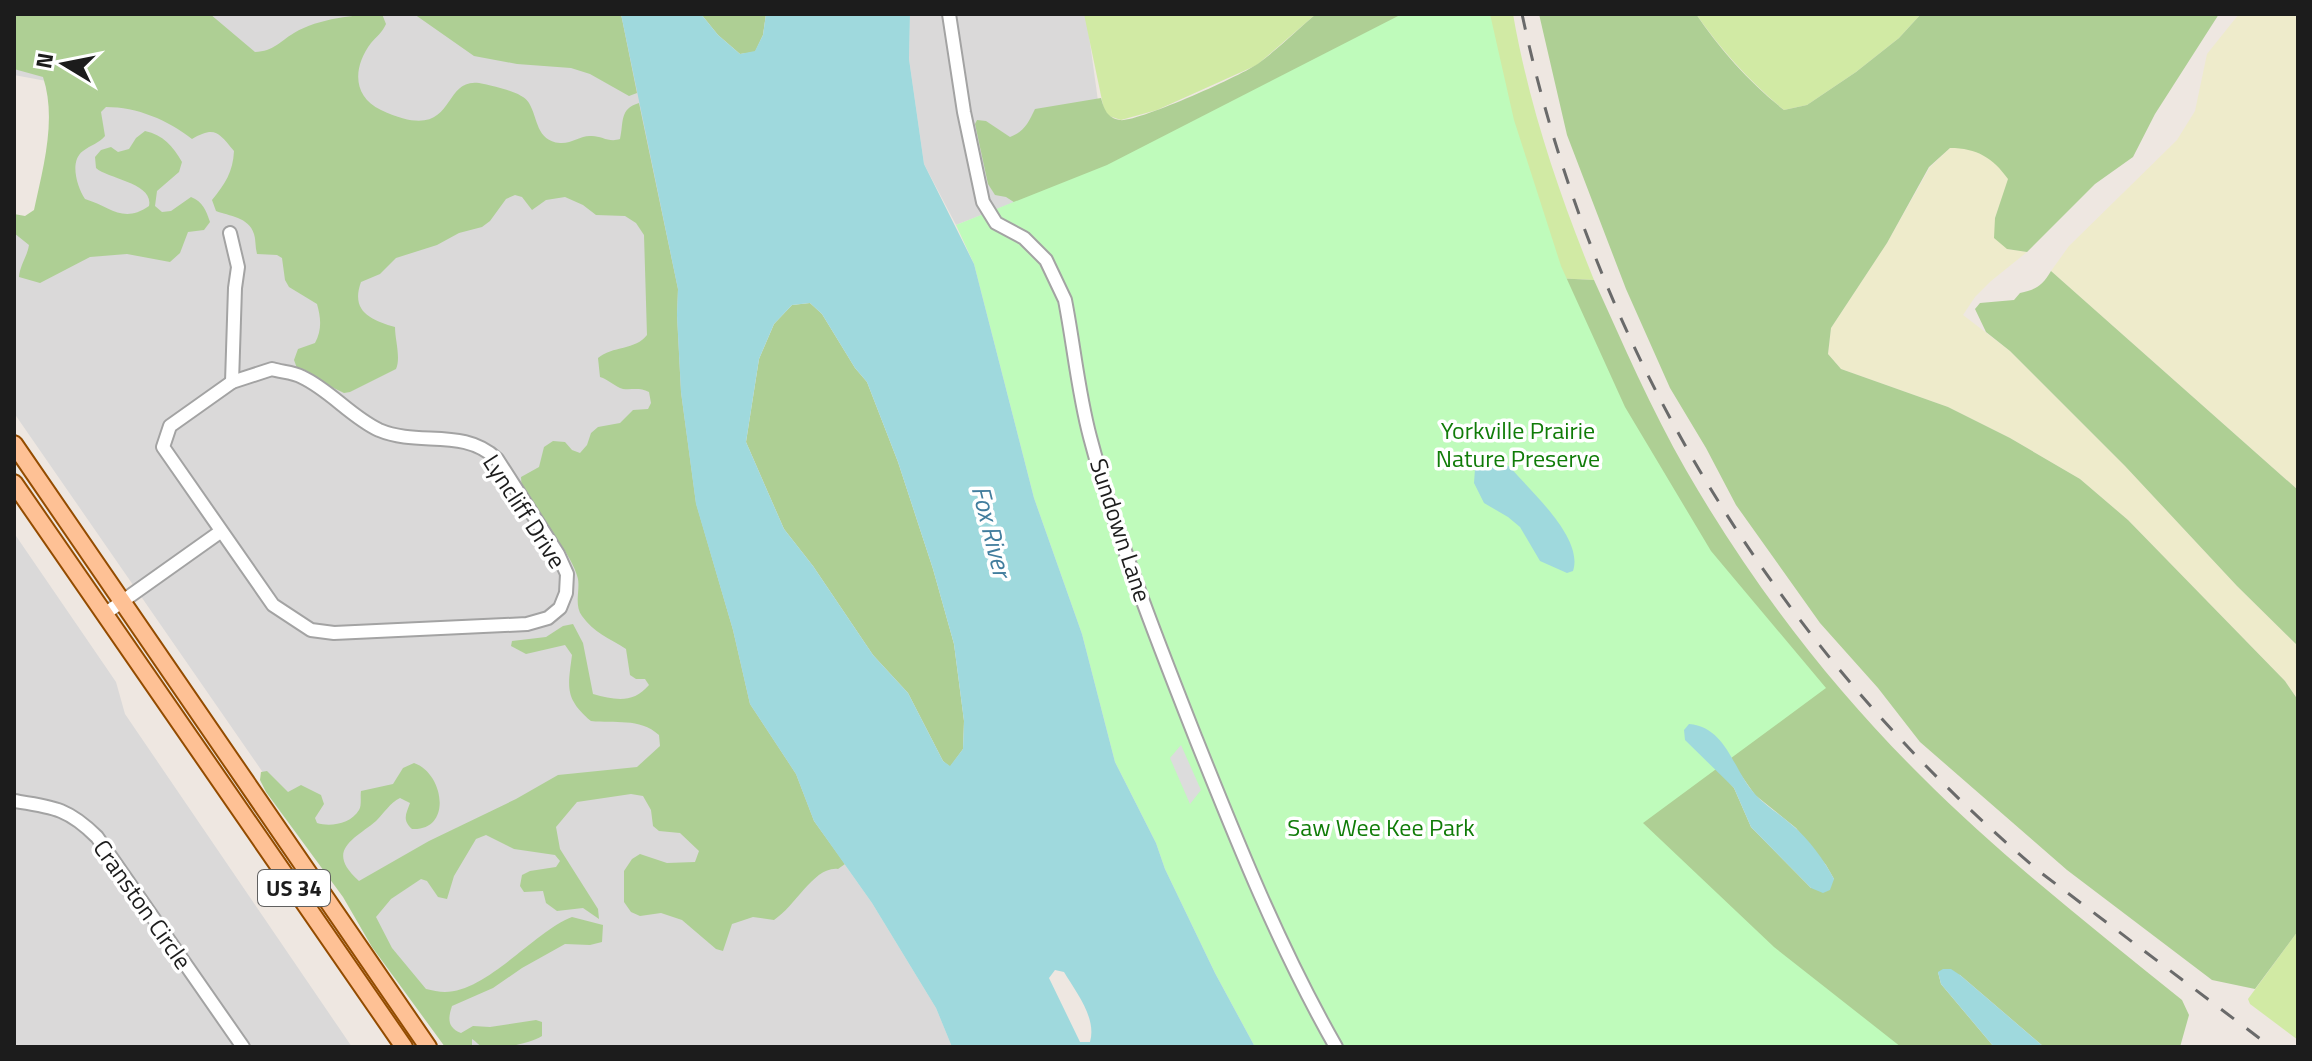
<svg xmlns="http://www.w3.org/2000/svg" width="2312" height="1061" font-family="'Titillium Web',sans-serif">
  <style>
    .residential { fill: #dad9d9 }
    .farmland { fill: #eeebcb }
    .grass { fill: #d1eaa4 }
    .forest { fill: #aecf94; fill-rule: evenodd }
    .park { fill: #bffbbb }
    .parking { fill: #dcdcdc }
    .water { fill: #9fd9dd; fill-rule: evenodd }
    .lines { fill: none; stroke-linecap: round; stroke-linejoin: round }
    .minor-casing { stroke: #a3a3a3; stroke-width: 16 }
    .major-casing { stroke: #944c00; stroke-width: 20 }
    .minor { stroke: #fff; stroke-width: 12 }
    .major { stroke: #fec195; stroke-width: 16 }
    .rail { stroke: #6a6a6a; stroke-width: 3; stroke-dasharray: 16 16; stroke-linecap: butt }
    .labels { text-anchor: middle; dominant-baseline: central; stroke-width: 7; stroke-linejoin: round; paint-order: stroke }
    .shield { fill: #fff; stroke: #606060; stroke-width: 2 }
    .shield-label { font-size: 22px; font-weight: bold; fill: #1c1c1c }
    .park-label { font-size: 24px; fill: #107c08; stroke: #fff }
    .street-label { font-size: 24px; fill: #1c1c1c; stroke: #fff }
    .water-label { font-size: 26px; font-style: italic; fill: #417d9d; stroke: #fff }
  </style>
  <rect width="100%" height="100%" fill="#eee7e1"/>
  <g class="residential">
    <path d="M 14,14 L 621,14 L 814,821 L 872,903 L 936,1008 L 952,1047 L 453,1047 L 14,413 L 14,218 L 38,223 L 57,83 L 14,75 Z"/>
    <path d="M 910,14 L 1086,14 L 1107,166 L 956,225 L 924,164 L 909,59 Z"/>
    <path d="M 14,533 L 116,682 L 125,714 L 352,1047 L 14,1047 Z"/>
  </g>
  <g class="farmland">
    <path d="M 2239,14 L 2298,14 L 2298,490 L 2051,271 L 2069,246 L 2177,140 L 2195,111 L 2207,54 Z"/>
    <path d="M 1950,148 L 1968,148 L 1994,160 L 2009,179 L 1995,218 L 2007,249 L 2027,252 L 1991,281 L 1975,297 L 1963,315 L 2010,351 L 2125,466 L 2237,586 L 2298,646 L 2298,700 L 2285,681 L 2128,520 L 2080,479 L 2010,438 L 1948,407 L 1841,369 L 1828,354 L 1831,328 L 1887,243 L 1930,167 Z"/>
  </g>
  <g class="grass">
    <path d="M 1084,14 L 1316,14 L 1257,65 L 1157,110 L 1121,120 L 1109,116 L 1104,110 Z"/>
    <path d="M 1445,14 L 1513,14 C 1529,106 1559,194 1594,280 L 1555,278 Z"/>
    <path d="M 1696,14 L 1921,14 L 1899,38 L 1856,72 L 1807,105 L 1784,110 C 1750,82 1721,50 1696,14 Z"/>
    <path d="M 2298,931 L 2298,1040 L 2250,1004 L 2248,999 Z"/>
  </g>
  <g class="forest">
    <path d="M 14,14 L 210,14 L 255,52 C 274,51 279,42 294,33 C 319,18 355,15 382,14 L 386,24 C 382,33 377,36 371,43 C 353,67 352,96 381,110 C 462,148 437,72 484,84 C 496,87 523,92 529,103 C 538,118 536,141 560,143 C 571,144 580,136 590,136 C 601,135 608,143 620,139 C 624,122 619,109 639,103 L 678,289 L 677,315 L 681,392 L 696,503 L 733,630 L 750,704 L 796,774 L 814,821 L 845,864 L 838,869 C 814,866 796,906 774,920 L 753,917 L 732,924 L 723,951 L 716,949 L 682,920 L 661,913 L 640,916 L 631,912 L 624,902 L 624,871 L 632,859 L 640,854 L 667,863 L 695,862 L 699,851 L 680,833 L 659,831 L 653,826 L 651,810 L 643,796 L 631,794 L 577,802 L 556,827 L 560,849 L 598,909 L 599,919 L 583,908 L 557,911 L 546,903 L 543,891 L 524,892 L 520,886 L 522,875 L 530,871 L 556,867 L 560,861 L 555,855 L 514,849 L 486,835 L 476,839 L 454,876 L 447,899 L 438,897 L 427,881 L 421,879 L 391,899 L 376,917 L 392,948 L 426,989 C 432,990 439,992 445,992 C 487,992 535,931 572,917 L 603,925 L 602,942 L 590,945 L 565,944 L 522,968 L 493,988 L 452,1006 C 448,1018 447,1028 461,1033 L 473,1026 L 490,1027 L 536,1020 L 542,1022 L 542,1036 C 532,1043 495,1051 483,1047 C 479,1046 476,1041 472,1039 L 472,1047 L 445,1047 L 372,947 L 343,897 L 266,792 L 260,780 L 261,772 L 267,771 L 288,792 L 301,785 L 321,795 L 324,804 L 315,818 L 317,823 C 330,827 351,824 359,810 C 362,805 360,796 361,791 L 393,784 L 403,768 L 414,763 C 444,773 453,831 412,829 C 402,820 406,814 410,803 L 400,798 C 390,803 384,813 376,821 C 355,839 324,850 359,881 L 429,841 L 516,799 L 558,775 L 637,767 L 660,746 L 659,735 C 639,717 615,724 591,721 C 564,698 568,687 572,655 L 565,645 L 526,654 L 511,646 L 512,641 L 546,637 L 563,626 L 573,624 L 583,643 L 593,694 C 615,700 633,704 649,685 L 645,679 L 636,679 L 630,675 L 626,649 C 609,638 594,633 582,616 C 574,605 580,591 578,579 C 576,570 570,559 565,551 C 552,529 521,504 521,477 L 539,467 L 544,447 L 553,441 L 565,442 L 572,450 L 580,453 L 587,445 L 591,433 L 598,427 L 620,423 L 633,410 L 648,409 L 651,403 L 649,392 C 639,387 633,390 623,389 C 615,387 608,379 600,377 L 598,358 C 612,346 636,350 647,335 L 644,235 L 636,223 L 625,216 L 596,215 L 583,205 L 565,197 L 546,200 L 532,210 L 522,197 L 515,195 L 506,199 L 490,221 L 482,227 L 459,233 L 437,245 L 396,258 L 380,274 L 361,282 C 350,312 372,320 395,327 C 395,340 401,358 396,369 L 350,392 L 344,393 L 298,371 L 294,360 L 298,349 L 315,343 C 322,330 321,318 317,304 L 289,287 L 285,280 L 282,258 L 277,255 L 257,254 C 255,247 256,240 254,234 C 249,217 229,216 216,211 L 212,200 C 225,184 233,172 234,151 C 218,132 215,126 192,139 C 168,120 137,107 106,107 L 101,112 L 105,136 C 99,143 91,145 83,151 C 69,161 77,187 85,199 C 111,207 123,224 149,206 C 154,183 108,179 96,168 L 95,157 L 101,150 L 111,147 L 118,152 L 129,149 L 136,138 L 145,131 C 163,135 173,146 182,162 L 179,172 L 157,191 L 155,206 L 162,212 L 171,211 L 191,197 C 203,202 206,210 210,222 L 204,230 L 188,232 L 180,253 L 170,262 L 127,254 L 90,257 L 40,283 L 19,277 C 20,265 27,257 29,245 L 14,233 L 14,214 L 25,216 L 34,210 C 43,168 57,119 43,77 L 14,69 Z"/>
    <path d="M 414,14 L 621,14 L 637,93 L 629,96 L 590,74 L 571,68 L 517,64 L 474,56 Z"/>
    <path d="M 701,14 L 766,14 L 763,35 L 755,52 L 740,54 L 718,35 Z"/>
    <path d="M 1316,14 L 1445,14 L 1555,278 L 1594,280 C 1623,344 1651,409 1686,470 C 1750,581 1830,686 1921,776 C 2002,857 2093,928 2182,1000 L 2189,1015 L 2180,1047 L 2044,1047 L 1960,975 L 1938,972 L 1941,984 L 1994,1047 L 1347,1047 L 1023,208 L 1006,197 L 995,195 L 988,184 L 975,124 L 977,120 L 986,121 L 1010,137 C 1025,131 1028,123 1035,109 L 1101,98 C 1104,109 1107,118 1120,120 C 1136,123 1243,75 1259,63 C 1279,48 1297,30 1316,14 ZM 1741,775 L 1755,795 L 1796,828 L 1826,865 L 1834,879 L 1811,888 L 1751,827 L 1734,788 L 1726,779 Z"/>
    <path d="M 1539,14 L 1696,14 C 1720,50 1750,83 1784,110 L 1807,105 L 1856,72 L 1899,38 L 1921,14 L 2219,14 L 2155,114 L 2133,157 L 2095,184 L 2027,252 L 2007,249 L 1994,238 L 1995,218 L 2008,179 C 1993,158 1977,148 1950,148 L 1929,167 L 1887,243 L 1831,328 L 1828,354 L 1841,369 L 1948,407 L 2010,438 L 2080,479 L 2128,520 L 2285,681 L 2298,700 L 2298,931 L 2255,989 L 2212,980 L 2067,870 L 1920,742 L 1878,688 L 1820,623 L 1736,505 L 1706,448 L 1670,388 L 1626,289 L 1567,135 Z"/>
    <path d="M 2051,271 L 2298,490 L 2298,646 L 2237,586 L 2125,466 L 2010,351 L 1986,332 L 1975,309 L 1980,303 L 2014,300 L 2020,293 C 2037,289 2042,286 2051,271 Z"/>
    <path d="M 810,303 L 822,314 L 855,368 L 867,382 L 898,462 L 933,569 L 954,644 L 964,721 L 963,749 L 950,767 L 943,761 L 908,693 L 873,655 L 813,566 L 784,529 L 746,442 L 759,359 L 774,324 L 792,305 Z"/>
  </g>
  <path class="park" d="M 1402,14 L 1490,14 L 1514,120 L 1561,266 L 1625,407 L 1711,551 L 1826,688 L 1643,823 L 1774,947 L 1901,1047 L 1255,1047 L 1215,973 L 1165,869 L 1156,843 L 1115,762 L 1082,634 L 1034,498 L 974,264 L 956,225 L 1107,165 Z"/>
  <path class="parking" d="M 1181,745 L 1201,790 L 1190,804 L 1170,758 Z"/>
  <g class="water">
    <path d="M 621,14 L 701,14 L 718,35 L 740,54 L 755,51 L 763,35 L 766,14 L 910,14 L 909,59 L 924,164 L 974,264 L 1034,498 L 1082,634 L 1115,762 L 1156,843 L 1165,869 L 1215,973 L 1255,1047 L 952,1047 L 936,1008 L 872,903 L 814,821 L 796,774 L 750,704 L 733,630 L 696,504 L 681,392 L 677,315 L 678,289 ZM 810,303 L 822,314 L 855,368 L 867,382 L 898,462 L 933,569 L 954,644 L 964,721 L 963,749 L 950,766 L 943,761 L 908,693 L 873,655 L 813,566 L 784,529 L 746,442 L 759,359 L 774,324 L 792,305 ZM 1055,970 L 1064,972 C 1076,992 1097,1018 1090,1042 L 1080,1042 L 1049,978 Z"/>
    <path d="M 1482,458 L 1502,463 L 1510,467 C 1531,492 1584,538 1573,571 L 1567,573 L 1540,561 L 1520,527 L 1508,517 L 1484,503 L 1474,483 L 1475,469 Z"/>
    <path d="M 1689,724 C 1726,727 1733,769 1754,793 C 1764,805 1780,814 1792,825 C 1809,839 1824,860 1834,879 L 1830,890 L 1823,893 L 1811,888 L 1751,827 L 1734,788 L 1685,740 L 1684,730 Z"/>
    <path d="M 1943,969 L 1951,969 L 1960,975 L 2044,1047 L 1994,1047 L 1941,984 L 1938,972 Z"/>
  </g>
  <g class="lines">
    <defs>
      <g id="minor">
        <path d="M 949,14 L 964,112 L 983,202 L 996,223 L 1024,238 L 1046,260 L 1065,300 C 1074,346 1078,392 1090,437 C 1117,539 1157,640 1196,739 C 1238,844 1280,949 1336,1047"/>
        <path d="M 230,233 L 238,267 L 235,288 L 232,382"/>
        <path d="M 272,369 C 281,372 293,372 302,377 C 330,390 351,417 379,430 C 419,447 463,427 497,459 L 558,554 L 567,574 L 566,593 L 560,608 L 548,618 L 527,624 L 334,633 L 311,630 L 273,605 L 163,447 L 170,426 L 232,382 Z"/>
        <path d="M 106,613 L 220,532"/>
        <path d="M 14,801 C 53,807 68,808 97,837 L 243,1047"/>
      </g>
      <g id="major">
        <path d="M 14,444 L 428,1047"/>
        <path d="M 14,483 L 404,1047"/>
      </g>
    </defs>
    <use href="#minor" class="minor-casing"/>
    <use href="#major" class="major-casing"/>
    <use href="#minor" class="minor"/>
    <use href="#major" class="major"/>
    <path class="rail" d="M 1522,14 C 1594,352 1776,649 2040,872 L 2271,1047"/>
  </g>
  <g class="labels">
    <rect class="shield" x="258" y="870" width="72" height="36" rx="6"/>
    <g class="shield-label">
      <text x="294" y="888">US 34</text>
    </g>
    <g class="park-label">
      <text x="1518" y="430">Yorkville Prairie<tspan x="1518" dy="28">Nature Preserve</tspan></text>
      <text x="1381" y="827">Saw Wee Kee Park</text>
    </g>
    <g class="street-label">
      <text transform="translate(525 511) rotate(57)">Lyncliff Drive</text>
      <text transform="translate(1121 530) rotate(72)">Sundown Lane</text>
      <text transform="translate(143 904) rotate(55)">Cranston Circle</text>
    </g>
    <g class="water-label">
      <text transform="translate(992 531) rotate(76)">Fox River</text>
    </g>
  </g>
  <rect width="2312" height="1061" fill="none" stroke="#1c1c1c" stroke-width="32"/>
  <g transform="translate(64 64) rotate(280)" stroke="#ffffff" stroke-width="6" paint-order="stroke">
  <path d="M0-6L14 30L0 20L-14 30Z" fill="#1c1c1c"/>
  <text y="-12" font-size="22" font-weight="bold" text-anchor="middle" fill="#1c1c1c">N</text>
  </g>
</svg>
